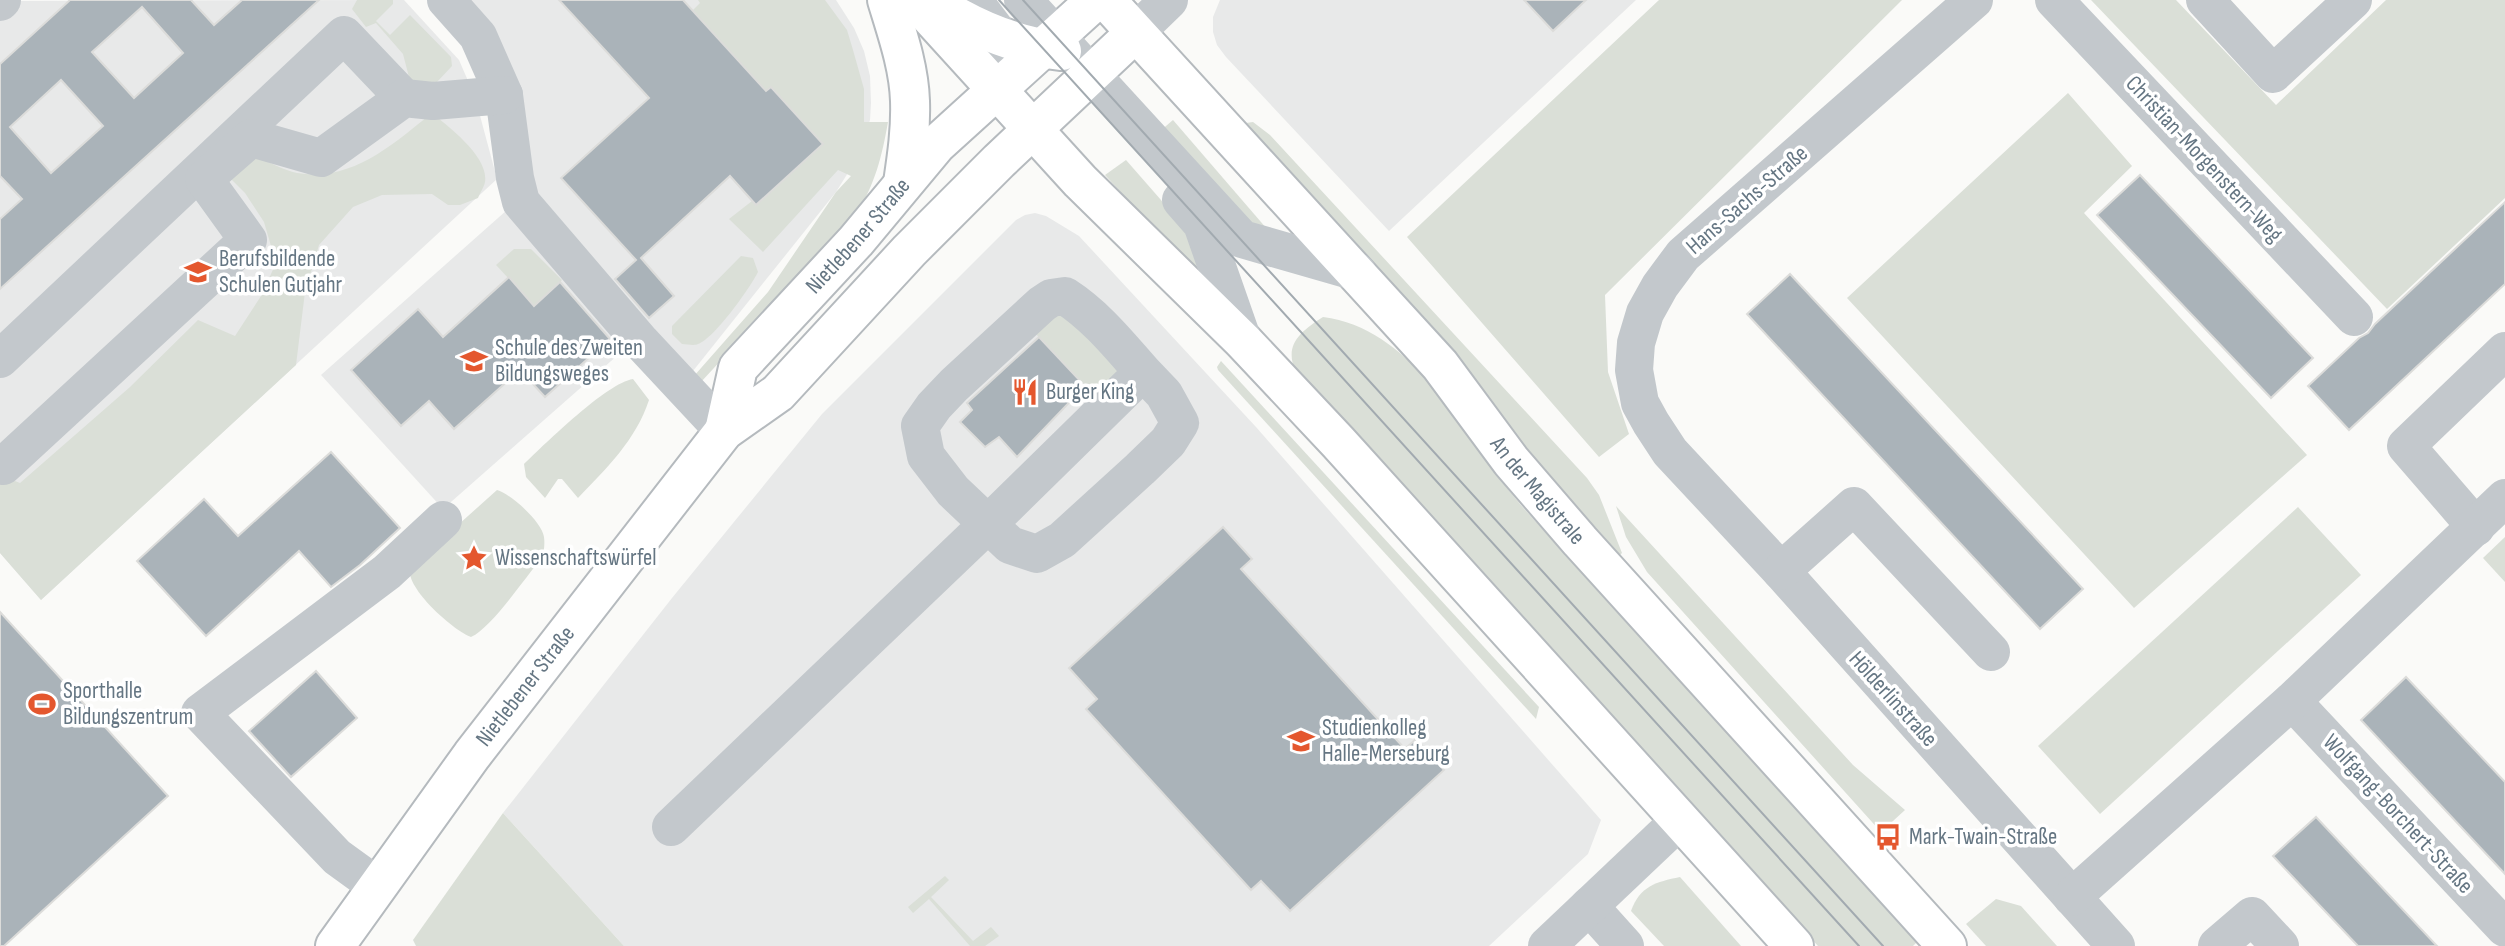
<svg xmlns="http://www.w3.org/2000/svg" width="2505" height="946" font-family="'Sofia Sans Condensed',sans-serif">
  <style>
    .built { fill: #e8e9e9 }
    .green { fill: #dadfd7 }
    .building { fill: #aab3b9; stroke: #dcdcda; stroke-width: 2; fill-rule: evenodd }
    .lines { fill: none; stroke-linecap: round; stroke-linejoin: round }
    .major-casing { stroke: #b5babe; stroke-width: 42 }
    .minor { stroke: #c3c8cc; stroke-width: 38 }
    .major { stroke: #fff; stroke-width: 38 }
    .tram { stroke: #a2aab0; stroke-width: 2 }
    .labels { text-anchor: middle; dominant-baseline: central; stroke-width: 7; stroke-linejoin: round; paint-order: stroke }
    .street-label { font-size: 23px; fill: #657683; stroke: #fff }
    .poi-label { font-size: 23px; fill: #657683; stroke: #fff; text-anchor: start }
  </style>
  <rect width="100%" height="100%" fill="#fafaf8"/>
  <g class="built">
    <path d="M 404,0 L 459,60 L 475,97 L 497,179 L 41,600 L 0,553 L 0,1 Z"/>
    <path d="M 446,0 L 836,0 L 854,28 L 864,51 L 870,76 L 871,103 L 870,120 L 856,160 L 836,192 L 681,386 L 515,178 Z"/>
    <path d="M 1220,0 L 1636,0 L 1389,231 L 1226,57 L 1217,45 L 1213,32 L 1213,17 Z"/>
    <path d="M 507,210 L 627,347 L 443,509 L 321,375 Z"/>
    <path d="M 1035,213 L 1046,216 L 1079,236 L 1256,427 L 1601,820 L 1588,854 L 1489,946 L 624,946 L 503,813 L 672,598 L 822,414 L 1016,220 L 1025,215 Z"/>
  </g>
  <g class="green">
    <path d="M 357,0 L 393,0 L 393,4 L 376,21 L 390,35 L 410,15 L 451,57 L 452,66 L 436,83 L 414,81 L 409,77 L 403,54 L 376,23 L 366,27 L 352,9 Z"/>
    <path d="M 698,0 L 825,0 L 847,30 L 853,50 L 864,89 L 864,122 L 888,122 C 882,156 875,185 856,214 L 701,382 L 694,376 L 768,292 L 836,192 L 851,176 L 838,170 L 763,252 L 729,219 L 752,201 L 756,205 L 823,143 L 771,87 L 766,91 L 693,10 L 700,3 Z"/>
    <path d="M 1659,0 L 1902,0 L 1605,295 L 1608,372 L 1629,434 L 1599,457 L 1407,237 Z"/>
    <path d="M 2091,0 L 2176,0 L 2276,105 L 2386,0 L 2505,0 L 2505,198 L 2387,309 Z"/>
    <path d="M 2068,93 L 2132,166 L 2084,213 L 2307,455 L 2134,608 L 1847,298 Z"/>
    <path d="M 432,113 C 449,127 489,157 485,182 C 484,187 480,193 478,198 L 460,205 L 448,205 L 432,194 L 382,195 L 353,207 L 319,245 L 305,292 L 296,365 L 41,600 L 0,553 L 0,475 L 20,483 L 130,387 L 198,320 L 235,336 L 261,296 L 276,263 L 264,222 L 245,193 L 225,173 L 247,153 C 262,158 282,170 297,173 C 352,182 392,145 432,113 Z"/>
    <path d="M 1173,120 L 1267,229 L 1252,236 L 1159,132 Z"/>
    <path d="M 1253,122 L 1270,135 L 1587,478 L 1599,495 L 1622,553 L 1618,557 L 1528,453 L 1477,381 L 1447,346 L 1246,123 Z"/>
    <path d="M 1126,160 L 1161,200 L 1196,247 L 1200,278 L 1105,175 Z"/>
    <path d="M 514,249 L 531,249 L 562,280 L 534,306 L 496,265 Z"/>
    <path d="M 741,256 L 753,258 L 758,272 C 750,288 714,339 698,344 C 694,346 687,344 682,344 L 672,334 L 672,326 Z"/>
    <path d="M 1055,309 L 1129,370 L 1097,399 L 1035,333 Z"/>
    <path d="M 1323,317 C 1410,328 1456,422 1504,484 C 1514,497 1524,509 1535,521 L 1917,942 L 1913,946 L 1818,946 L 1296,372 C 1283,345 1301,331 1323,317 Z"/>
    <path d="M 1221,361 L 1539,707 L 1536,719 L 1218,370 L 1217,367 Z"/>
    <path d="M 633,379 L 649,400 C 636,440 606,469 578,498 L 562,479 L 558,479 L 545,498 L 526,477 L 524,464 C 546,443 607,383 633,379 Z"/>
    <path d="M 497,490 C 511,494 542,522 544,537 C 545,545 544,553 541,559 C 524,579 492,627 471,637 C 454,631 405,588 410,568 Z"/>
    <path d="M 1616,506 L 1853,765 L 1905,810 L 1881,832 L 1647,572 L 1626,537 Z"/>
    <path d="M 2298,507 L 2361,575 L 2100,814 L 2038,746 Z"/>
    <path d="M 2505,537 L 2505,582 L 2483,558 Z"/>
    <path d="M 503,813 L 624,946 L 416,946 L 413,940 Z"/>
    <path d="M 945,876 L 949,880 L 931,897 L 973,941 L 991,927 L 999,936 L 985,946 L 970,946 L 929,899 L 913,913 L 908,907 Z"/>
    <path d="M 1680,877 L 1741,946 L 1664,946 L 1631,911 C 1640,886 1656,882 1680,877 Z"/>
    <path d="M 1996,899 L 2021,906 L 2057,946 L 1986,946 L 1966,924 Z"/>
  </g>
  <g class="building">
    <path d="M 70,0 L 191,0 L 214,25 L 242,0 L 319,0 L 0,289 L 0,219 L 22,199 L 0,176 L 0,64 ZM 142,7 L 183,53 L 134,98 L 92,52 ZM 61,80 L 103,126 L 51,173 L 10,127 Z"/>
    <path d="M 559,0 L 683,0 L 766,91 L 771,87 L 823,144 L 756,205 L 730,176 L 641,258 L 674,296 L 649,318 L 615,279 L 636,260 L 561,178 L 649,98 Z"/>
    <path d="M 1524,0 L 1586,0 L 1553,31 Z"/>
    <path d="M 2140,175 L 2313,358 L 2271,398 L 2097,215 Z"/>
    <path d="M 2505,202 L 2505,284 L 2349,430 L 2308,386 L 2359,338 L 2368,333 L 2375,324 Z"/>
    <path d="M 1790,274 L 2083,589 L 2040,629 L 1747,314 Z"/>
    <path d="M 509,277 L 534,306 L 560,282 L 610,339 L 545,397 L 520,370 L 454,429 L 429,401 L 401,426 L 351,370 L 418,309 L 443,337 Z"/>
    <path d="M 1039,337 L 1085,386 L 1017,457 L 999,437 L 985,447 L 960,422 L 972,410 L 967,403 Z"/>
    <path d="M 331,452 L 400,528 L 360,565 L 331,587 L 299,551 L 206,636 L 137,561 L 204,499 L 238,536 Z"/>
    <path d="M 1223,527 L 1252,559 L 1241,569 L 1405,749 L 1416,739 L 1444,770 L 1290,911 L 1261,881 L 1251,890 L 1086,709 L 1097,699 L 1069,668 Z"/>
    <path d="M 0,612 L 168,796 L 4,946 L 0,946 Z"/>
    <path d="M 316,671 L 357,718 L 291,777 L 249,731 Z"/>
    <path d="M 2406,677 L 2505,782 L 2505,874 L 2361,720 Z"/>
    <path d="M 2316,817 L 2359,863 L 2437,946 L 2358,946 L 2273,856 Z"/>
  </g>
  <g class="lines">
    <defs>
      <g id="major">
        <path d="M 887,0 C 897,33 909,67 910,101 C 911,129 907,156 903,183"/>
        <path d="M 915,0 L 1080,181 L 1243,341 L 1338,442 L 1794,946"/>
        <path d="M 930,0 C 969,26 1015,46 1062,51"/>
        <path id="s1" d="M 1106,0 L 1440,365 L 1511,461 L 1580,541 L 1947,946"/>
        <path id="s2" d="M 724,431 L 738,368 L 856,241 L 936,145 L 1096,0"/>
        <path id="s3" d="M 335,946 L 472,755 L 724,431 L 778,393 L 909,251 L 999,161 L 1135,33"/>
      </g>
    </defs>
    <use href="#major" class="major-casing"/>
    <g class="minor">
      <path d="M 446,0 L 478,36 L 504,95 L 515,178 L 521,202 L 641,342 L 724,431"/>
      <path d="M 973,0 L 1001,37 L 1003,51"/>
      <path d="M 1023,0 L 1242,239 L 1357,272"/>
      <path d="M 1974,0 L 1683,255 L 1660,286 L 1645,313 L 1636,343 L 1634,370 L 1640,403 L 1651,423 L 1670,452 L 1781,571 L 2116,946"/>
      <path d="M 2054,0 L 2354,317"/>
      <path d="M 2205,0 L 2273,74 L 2353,0"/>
      <path d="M 0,2 L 2,0"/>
      <path d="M 1135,33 L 1169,0"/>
      <path d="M 1181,200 L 1202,224 L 1243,341"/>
      <path d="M 0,359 L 344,35 L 404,98"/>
      <path d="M 0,463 L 3,466 L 248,240 L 204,179 L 251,138 L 321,158 L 404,98 L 433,101 L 504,95"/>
      <path d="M 2476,527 L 2406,446 L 2505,351"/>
      <path d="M 1781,571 L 1854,506 L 1991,652"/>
      <path d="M 2292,701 L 2505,928"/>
      <path d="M 671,827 L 988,524 L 1143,372 C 1119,345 1096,316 1065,296 L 1051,298 L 1042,304 L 954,385 L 934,406 L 920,426 L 926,456 L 953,491 L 1010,545 L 1037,554 L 1062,540 L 1140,469 L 1168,442 L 1180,423 L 1164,394 L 1143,372"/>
      <path d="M 377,886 L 337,857 L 200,713 L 387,572 L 443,520"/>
      <path d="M 2072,897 L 2292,701 L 2505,498"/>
      <path d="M 1589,906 L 1625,946"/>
      <path d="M 1547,946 L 1680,820"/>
      <path d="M 2217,946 L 2252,916 L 2280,946"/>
    </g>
    <use href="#major" class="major"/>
    <g class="tram">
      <path d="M 999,0 L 1859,946"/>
      <path d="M 1023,0 L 1883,946"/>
    </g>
  </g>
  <defs>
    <symbol id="school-bare" viewBox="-9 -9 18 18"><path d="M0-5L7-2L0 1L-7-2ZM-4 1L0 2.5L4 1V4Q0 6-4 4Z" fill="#e4572e" stroke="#fff" stroke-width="2.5" paint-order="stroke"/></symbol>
    <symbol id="restaurant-bare" viewBox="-9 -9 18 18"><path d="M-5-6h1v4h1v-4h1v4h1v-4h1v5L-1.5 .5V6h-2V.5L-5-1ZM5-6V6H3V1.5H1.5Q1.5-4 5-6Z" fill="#e4572e" stroke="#fff" stroke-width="2.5" paint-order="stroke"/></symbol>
    <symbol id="sight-bare" viewBox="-9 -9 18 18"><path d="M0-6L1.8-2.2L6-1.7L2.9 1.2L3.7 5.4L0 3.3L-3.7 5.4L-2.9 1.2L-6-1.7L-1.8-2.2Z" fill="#e4572e" stroke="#fff" stroke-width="2.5" paint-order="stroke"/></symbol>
    <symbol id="stadium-bare" viewBox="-9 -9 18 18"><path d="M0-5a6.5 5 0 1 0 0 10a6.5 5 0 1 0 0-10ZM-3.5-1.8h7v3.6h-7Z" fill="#e4572e" stroke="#fff" stroke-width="2.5" paint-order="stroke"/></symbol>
    <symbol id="university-bare" viewBox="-9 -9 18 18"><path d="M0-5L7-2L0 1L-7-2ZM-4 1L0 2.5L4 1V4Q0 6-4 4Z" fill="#e4572e" stroke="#fff" stroke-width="2.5" paint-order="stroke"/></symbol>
    <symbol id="bus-bare" viewBox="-9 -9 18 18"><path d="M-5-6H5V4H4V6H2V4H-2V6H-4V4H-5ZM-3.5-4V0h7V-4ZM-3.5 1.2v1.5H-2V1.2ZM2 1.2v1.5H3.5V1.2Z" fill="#e4572e" stroke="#fff" stroke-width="2.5" paint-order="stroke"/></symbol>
  </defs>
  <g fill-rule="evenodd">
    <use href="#school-bare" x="179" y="253" width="38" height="38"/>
    <use href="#school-bare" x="455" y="342" width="38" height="38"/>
    <use href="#restaurant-bare" x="1006" y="373" width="38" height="38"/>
    <use href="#sight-bare" x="455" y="539" width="38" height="38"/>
    <use href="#stadium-bare" x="23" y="685" width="38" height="38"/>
    <use href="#university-bare" x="1282" y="722" width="38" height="38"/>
    <use href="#bus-bare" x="1869" y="818" width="38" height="38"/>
  </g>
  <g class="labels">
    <g class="street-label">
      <text transform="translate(2204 159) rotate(47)">Christian-Morgenstern-Weg</text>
      <text transform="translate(1747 200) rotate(-41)">Hans-Sachs-Straße</text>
      <text stroke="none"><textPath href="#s2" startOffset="243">Nietlebener Straße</textPath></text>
      <text stroke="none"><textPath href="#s1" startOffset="654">An der Magistrale</textPath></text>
      <text stroke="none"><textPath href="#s3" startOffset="322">Nietlebener Straße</textPath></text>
      <text transform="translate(1893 699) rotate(48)">Hölderlinstraße</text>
      <text transform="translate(2398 814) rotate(47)">Wolfgang-Borchert-Straße</text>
    </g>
    <g class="poi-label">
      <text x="219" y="259">Berufsbildende<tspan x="219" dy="26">Schulen Gutjahr</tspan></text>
      <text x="495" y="348">Schule des Zweiten<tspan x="495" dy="26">Bildungsweges</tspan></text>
      <text x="1046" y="392">Burger King</text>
      <text x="495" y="558">Wissenschaftswürfel</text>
      <text x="63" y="691">Sporthalle<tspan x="63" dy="26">Bildungszentrum</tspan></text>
      <text x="1322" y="728">Studienkolleg<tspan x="1322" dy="26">Halle-Merseburg</tspan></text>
      <text x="1909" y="837">Mark-Twain-Straße</text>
    </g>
  </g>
</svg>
